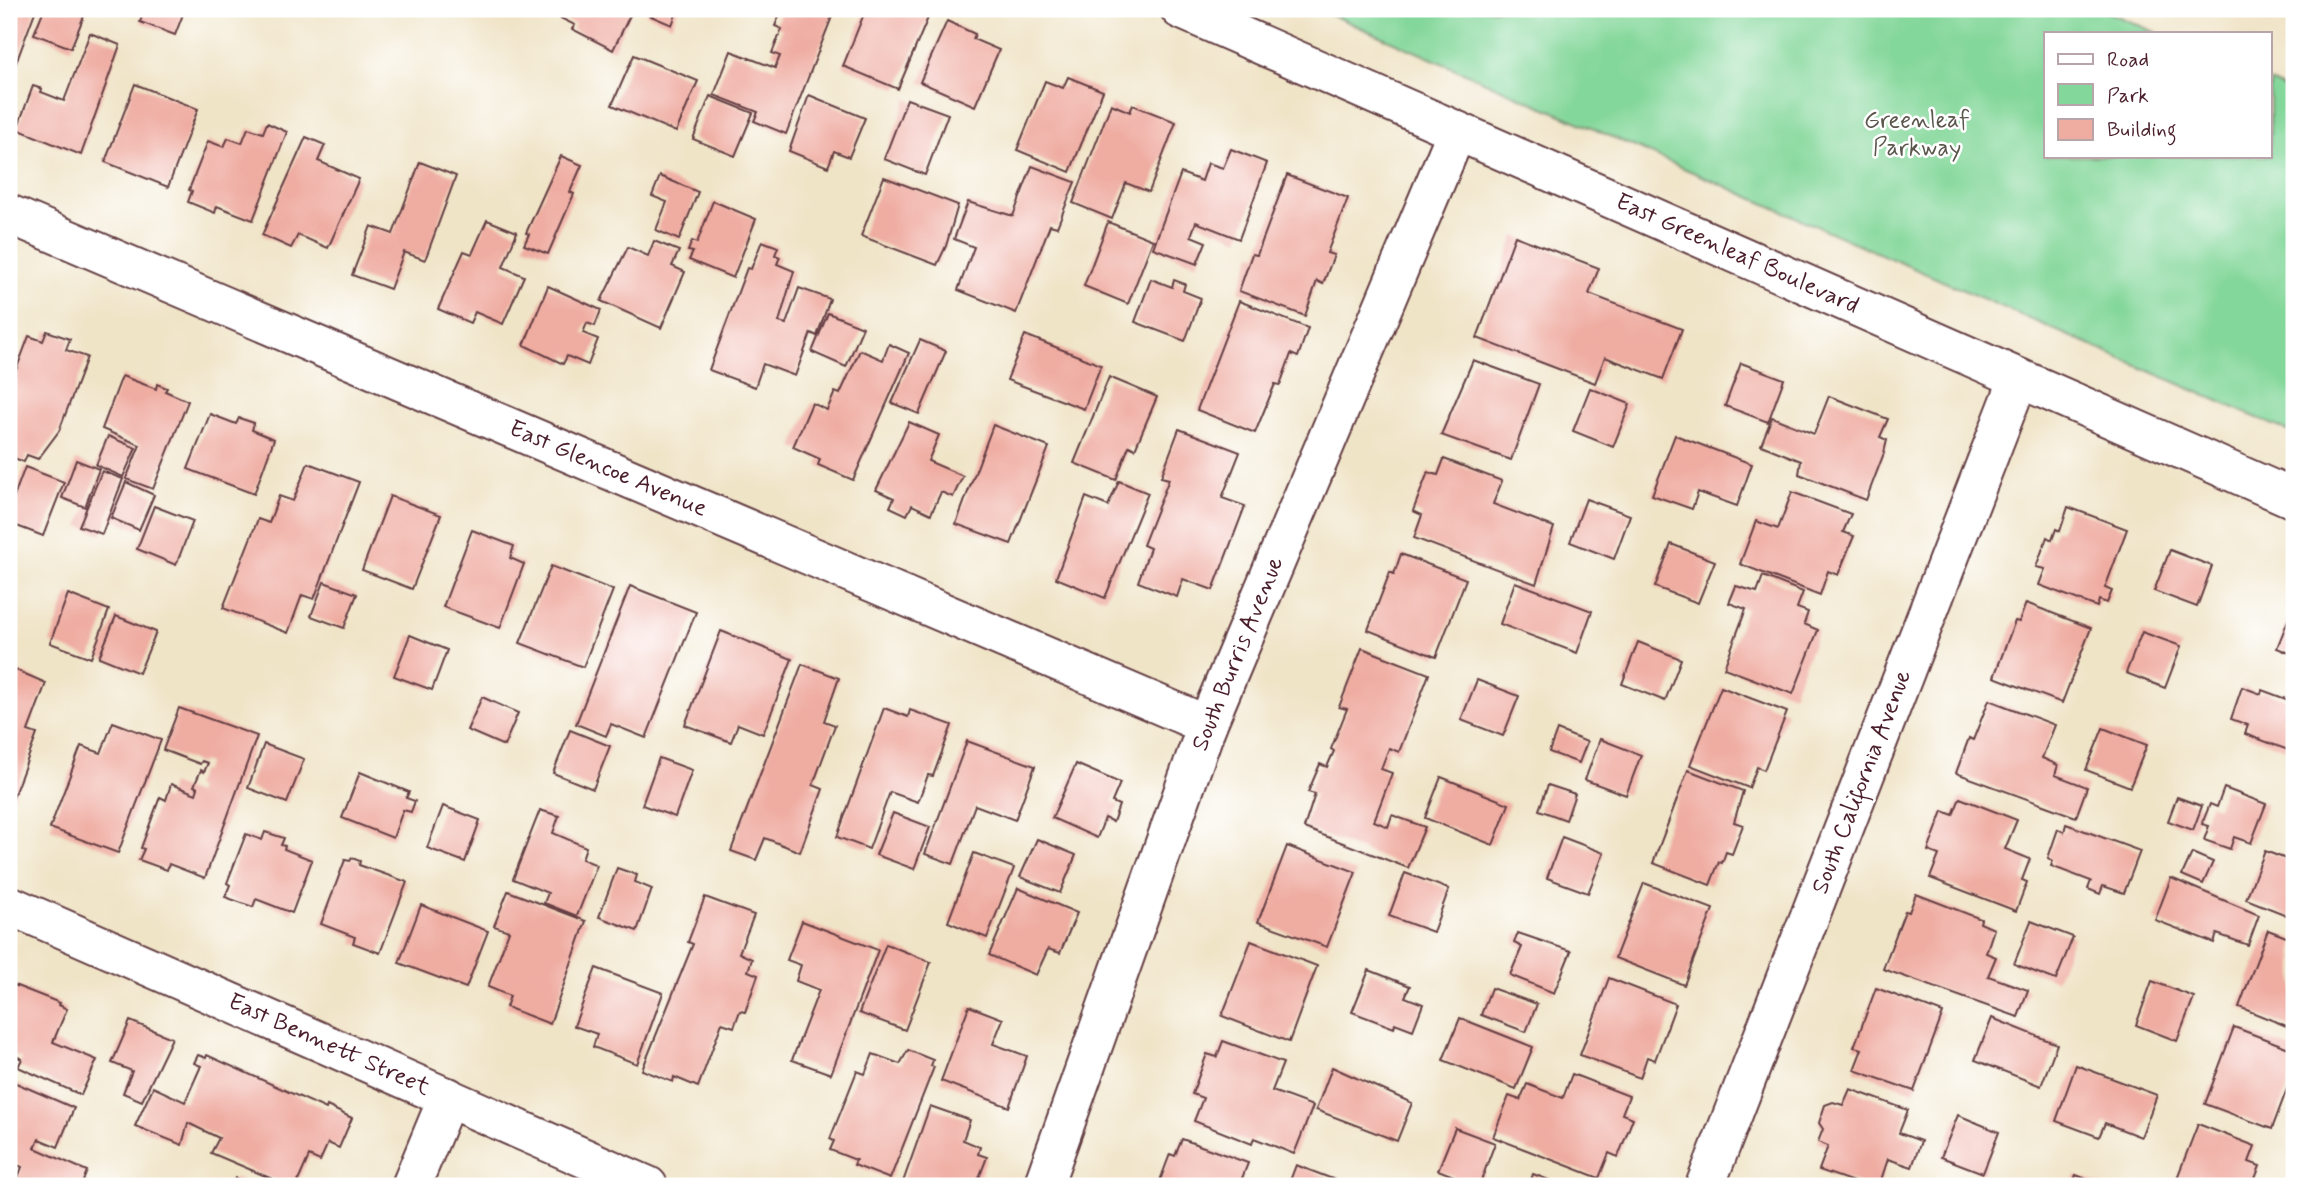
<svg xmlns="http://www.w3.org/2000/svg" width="2303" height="1195" font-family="Mynerve,sans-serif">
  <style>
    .green { fill: #83d79a; stroke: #667b62; stroke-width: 2 }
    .building { fill: #efaca1 }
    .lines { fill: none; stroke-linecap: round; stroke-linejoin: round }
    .minor-casing { stroke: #633d42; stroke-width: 42 }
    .tertiary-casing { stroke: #633d42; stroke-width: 42 }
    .minor { stroke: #fff; stroke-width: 38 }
    .tertiary { stroke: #fff; stroke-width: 38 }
    .labels { text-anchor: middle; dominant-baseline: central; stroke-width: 5; stroke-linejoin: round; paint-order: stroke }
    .park-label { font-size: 24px; fill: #5b564c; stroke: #fff }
    .street-label { font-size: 24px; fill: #4a1f2b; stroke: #fff }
  </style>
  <rect width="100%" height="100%" fill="#fff"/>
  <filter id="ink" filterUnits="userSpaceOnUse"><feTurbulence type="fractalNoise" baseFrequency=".0143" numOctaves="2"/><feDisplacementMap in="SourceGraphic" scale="14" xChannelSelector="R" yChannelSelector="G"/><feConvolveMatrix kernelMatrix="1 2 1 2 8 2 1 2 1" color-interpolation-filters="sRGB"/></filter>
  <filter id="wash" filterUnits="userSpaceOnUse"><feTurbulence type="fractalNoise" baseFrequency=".00686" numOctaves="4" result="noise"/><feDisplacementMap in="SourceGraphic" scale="28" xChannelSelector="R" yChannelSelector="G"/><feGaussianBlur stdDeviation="1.57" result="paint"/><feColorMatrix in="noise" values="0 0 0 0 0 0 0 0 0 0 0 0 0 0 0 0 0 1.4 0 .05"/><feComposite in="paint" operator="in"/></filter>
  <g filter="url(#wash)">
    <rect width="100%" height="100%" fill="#f0e4c7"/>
    <path class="green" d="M 1318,9 L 2101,9 L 2157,33 L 2046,33 L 2046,156 L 2270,156 L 2270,82 L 2294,93 L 2294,434 Z"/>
    <g id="blocks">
      <g class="building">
        <path d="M 9,9 L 36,9 L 9,82 Z"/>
        <path d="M 44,9 L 86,11 L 71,48 L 34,34 Z"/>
        <path d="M 145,9 L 185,9 L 175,35 L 140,22 Z"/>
        <path d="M 542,9 L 633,9 L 613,50 L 572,29 L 575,25 Z"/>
        <path d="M 648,9 L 678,9 L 672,25 L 646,14 Z"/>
        <path d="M 782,9 L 835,9 L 786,134 L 754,121 L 758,112 L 714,95 L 731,51 L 775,68 L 780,56 L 772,53 L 782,29 L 775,26 Z"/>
        <path d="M 866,9 L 920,9 L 930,13 L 898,89 L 843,66 Z"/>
        <path d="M 947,21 L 975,34 L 973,39 L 999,50 L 975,106 L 920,82 Z"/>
        <path d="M 90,33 L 120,45 L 81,155 L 17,129 L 33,86 L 42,89 L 41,92 L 64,101 Z"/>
        <path d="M 634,55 L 698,81 L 676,132 L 612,105 Z"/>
        <path d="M 1068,77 L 1103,91 L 1070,172 L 1017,150 L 1045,81 L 1063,88 Z"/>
        <path d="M 135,84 L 198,109 L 168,187 L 105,162 Z"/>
        <path d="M 809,95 L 865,118 L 849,157 L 834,151 L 828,167 L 789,151 Z"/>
        <path d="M 710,96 L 753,113 L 735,156 L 693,139 Z"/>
        <path d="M 907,99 L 948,114 L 925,175 L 884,159 Z"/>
        <path d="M 1111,104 L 1130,112 L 1133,105 L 1176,122 L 1149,192 L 1126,183 L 1112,219 L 1073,203 Z"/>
        <path d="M 267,123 L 287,132 L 253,220 L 217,206 L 215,213 L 188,202 L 192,191 L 189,190 L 208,141 L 224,147 L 228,138 L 242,143 L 248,128 L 263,133 Z"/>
        <path d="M 306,137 L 325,145 L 318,161 L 359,179 L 328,248 L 298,235 L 291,248 L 262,235 Z"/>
        <path d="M 1231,149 L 1267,163 L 1239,239 L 1196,222 L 1191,236 L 1206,242 L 1197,264 L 1153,248 L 1181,173 L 1202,181 L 1208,163 L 1223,168 Z"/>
        <path d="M 561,156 L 582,165 L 570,192 L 574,194 L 548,254 L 524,245 L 529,234 L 526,233 Z"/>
        <path d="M 420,162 L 456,176 L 425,260 L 404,252 L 390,289 L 352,275 L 371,226 L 393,234 Z"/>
        <path d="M 1032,166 L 1075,182 L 1057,227 L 1050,225 L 1016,313 L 958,290 L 974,247 L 954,239 L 968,202 L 1013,216 Z"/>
        <path d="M 1287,175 L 1348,198 L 1327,253 L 1334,255 L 1323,284 L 1317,281 L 1305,316 L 1239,291 L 1252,254 L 1257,255 Z"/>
        <path d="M 660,176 L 698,192 L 679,240 L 656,230 L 667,202 L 652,196 Z"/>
        <path d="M 884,177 L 958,205 L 946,246 L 937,265 L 861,236 Z"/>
        <path d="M 713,201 L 756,219 L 733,278 L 689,260 L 693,252 L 688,251 L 692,241 L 697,243 Z"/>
        <path d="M 487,220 L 517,232 L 503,267 L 524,276 L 503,324 L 475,312 L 470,323 L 438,309 L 464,251 L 472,254 Z"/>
        <path d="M 1108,222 L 1153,240 L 1128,304 L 1084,286 Z"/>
        <path d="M 1515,236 L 1599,268 L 1589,294 L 1682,329 L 1663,379 L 1605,357 L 1595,383 L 1477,338 Z"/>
        <path d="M 654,241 L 679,251 L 672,266 L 685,272 L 661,328 L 601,301 L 628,247 L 648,256 Z"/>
        <path d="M 762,241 L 778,247 L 775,255 L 780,257 L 777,264 L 794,271 L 779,322 L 786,324 L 799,288 L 830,299 L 817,336 L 811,333 L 795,376 L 763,364 L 755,387 L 709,370 L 747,268 L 751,269 Z"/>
        <path d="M 1151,279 L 1172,287 L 1174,280 L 1185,284 L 1183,291 L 1201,298 L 1185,341 L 1135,322 Z"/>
        <path d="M 548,286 L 601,310 L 595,326 L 587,323 L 583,333 L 598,339 L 588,365 L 567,356 L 563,364 L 524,345 Z"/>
        <path d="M 1239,301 L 1308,328 L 1298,357 L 1291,354 L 1280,385 L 1275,384 L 1255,433 L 1197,410 Z"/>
        <path d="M 828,313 L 863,327 L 846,367 L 812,352 Z"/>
        <path d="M 47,331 L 70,339 L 66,350 L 87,357 L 59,431 L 38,459 L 27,455 L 24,462 L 9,456 L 9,389 L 29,336 L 43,341 Z"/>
        <path d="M 1025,335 L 1101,365 L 1084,409 L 1007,380 Z"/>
        <path d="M 920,340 L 946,351 L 919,414 L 892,403 Z"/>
        <path d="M 889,344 L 909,353 L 853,480 L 818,465 L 820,459 L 793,447 L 812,403 L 827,410 L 835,392 L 840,394 L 860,350 L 883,360 Z"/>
        <path d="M 1473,360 L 1539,384 L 1511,460 L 1441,435 Z"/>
        <path d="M 1741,363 L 1784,379 L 1768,422 L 1725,406 Z"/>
        <path d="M 122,376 L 156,389 L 157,384 L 167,388 L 165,391 L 188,401 L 153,489 L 126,479 L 140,445 L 102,429 Z"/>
        <path d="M 1109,377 L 1157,397 L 1135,449 L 1129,446 L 1116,480 L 1074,463 Z"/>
        <path d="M 1590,388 L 1630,404 L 1613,447 L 1573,431 Z"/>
        <path d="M 1829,396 L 1888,419 L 1880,437 L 1887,440 L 1884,453 L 1866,500 L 1799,474 L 1801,461 L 1761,445 L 1772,417 L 1814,434 Z"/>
        <path d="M 210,414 L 236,424 L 239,418 L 254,423 L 252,430 L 274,439 L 254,494 L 188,469 Z"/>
        <path d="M 909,422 L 939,435 L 928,461 L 963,476 L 953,497 L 941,492 L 931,514 L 912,505 L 907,515 L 890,507 L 894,498 L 876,490 Z"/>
        <path d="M 993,425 L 1049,447 L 1011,544 L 956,524 Z"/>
        <path d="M 1179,429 L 1240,452 L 1222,498 L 1245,506 L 1213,590 L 1183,579 L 1177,597 L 1138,582 L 1150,548 L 1143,545 L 1169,479 L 1161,477 Z"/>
        <path d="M 1675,435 L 1752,464 L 1737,506 L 1698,492 L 1692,509 L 1652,495 Z"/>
        <path d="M 108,436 L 136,448 L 123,477 L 96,465 Z"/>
        <path d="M 1444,459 L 1502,481 L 1493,504 L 1554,527 L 1536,584 L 1414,538 L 1422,515 L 1413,511 L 1428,472 L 1438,475 Z"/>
        <path d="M 76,460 L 99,469 L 85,507 L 62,498 Z"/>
        <path d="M 308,463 L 359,482 L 314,599 L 302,595 L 288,633 L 223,608 L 258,519 L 269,523 L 279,496 L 293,501 Z"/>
        <path d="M 25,467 L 64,482 L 43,536 L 9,523 L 9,510 Z"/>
        <path d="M 102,471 L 123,479 L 102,534 L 79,526 Z"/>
        <path d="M 1119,481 L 1148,493 L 1105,598 L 1056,578 L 1086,497 L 1108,506 Z"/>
        <path d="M 126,482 L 154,495 L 139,530 L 111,518 Z"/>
        <path d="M 1792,492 L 1851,514 L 1843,532 L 1854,536 L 1838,575 L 1828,571 L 1820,595 L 1740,564 L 1756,521 L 1778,529 Z"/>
        <path d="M 390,496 L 441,515 L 412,589 L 362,570 Z"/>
        <path d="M 1586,499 L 1630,515 L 1614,559 L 1570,542 Z"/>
        <path d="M 154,506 L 193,521 L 176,565 L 137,549 Z"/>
        <path d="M 2068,507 L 2127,529 L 2105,588 L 2112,591 L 2107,603 L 2099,600 L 2097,607 L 2039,585 L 2045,569 L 2036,567 L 2047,537 L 2052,540 L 2056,529 L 2060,531 Z"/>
        <path d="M 472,530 L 514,546 L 510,558 L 524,564 L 500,628 L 443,607 Z"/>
        <path d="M 1671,544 L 1715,561 L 1698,603 L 1655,587 Z"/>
        <path d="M 2170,550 L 2212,566 L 2197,607 L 2154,591 Z"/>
        <path d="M 1401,554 L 1466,579 L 1436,657 L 1368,630 L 1390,572 L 1394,574 Z"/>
        <path d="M 551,566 L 613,590 L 583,667 L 520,643 Z"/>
        <path d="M 1763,576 L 1803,592 L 1797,608 L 1808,612 L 1804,624 L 1818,630 L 1793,694 L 1724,668 L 1746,609 L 1729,603 L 1736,586 L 1757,592 Z"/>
        <path d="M 324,582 L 357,594 L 344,628 L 311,616 Z"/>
        <path d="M 1515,582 L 1592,611 L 1577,653 L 1500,624 Z"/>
        <path d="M 630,586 L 696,612 L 646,738 L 611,724 L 606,736 L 576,724 Z"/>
        <path d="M 68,594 L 109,610 L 91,658 L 50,643 Z"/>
        <path d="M 2026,603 L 2091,628 L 2062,703 L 1994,677 L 2015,621 L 2019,622 Z"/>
        <path d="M 2294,605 L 2294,655 L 2277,648 Z"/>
        <path d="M 116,616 L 156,632 L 139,673 L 99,657 Z"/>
        <path d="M 721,631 L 792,659 L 763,734 L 738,724 L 731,742 L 685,725 Z"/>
        <path d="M 2142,632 L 2181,646 L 2165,688 L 2126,673 Z"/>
        <path d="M 410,635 L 447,650 L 432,690 L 394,676 Z"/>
        <path d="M 1638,642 L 1681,659 L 1665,701 L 1622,684 Z"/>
        <path d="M 1362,648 L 1429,674 L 1399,752 L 1389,748 L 1381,769 L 1392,773 L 1374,821 L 1388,827 L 1392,815 L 1425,827 L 1408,868 L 1304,828 L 1315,794 L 1308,792 L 1320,764 L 1327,767 L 1334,751 L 1331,749 L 1347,709 L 1339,707 Z"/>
        <path d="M 802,664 L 839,678 L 824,721 L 835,725 L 813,785 L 823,789 L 800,852 L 765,838 L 756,860 L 731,851 Z"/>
        <path d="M 9,667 L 46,683 L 28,731 L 37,734 L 9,808 Z"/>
        <path d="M 1477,680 L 1519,696 L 1503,736 L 1461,720 Z"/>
        <path d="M 1721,687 L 1787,712 L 1764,770 L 1757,767 L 1749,788 L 1690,765 Z"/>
        <path d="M 2242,687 L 2261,694 L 2262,690 L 2294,702 L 2294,734 L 2288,750 L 2245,734 L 2248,725 L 2231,719 Z"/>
        <path d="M 482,697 L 518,713 L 504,746 L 467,730 Z"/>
        <path d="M 1989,700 L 2055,725 L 2042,758 L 2058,765 L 2055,775 L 2087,787 L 2076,817 L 1956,773 L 1969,738 L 1973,740 Z"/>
        <path d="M 179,708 L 257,736 L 205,878 L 169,864 L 167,870 L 139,860 L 144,849 L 141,848 L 160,797 L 166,800 L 171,784 L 196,794 L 198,788 L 194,786 L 201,770 L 204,772 L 208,763 L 202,761 L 200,764 L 163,750 Z"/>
        <path d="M 884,708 L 908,717 L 910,710 L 952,725 L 933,776 L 928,775 L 918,802 L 890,792 L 869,849 L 837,837 Z"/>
        <path d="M 113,722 L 161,740 L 118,853 L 50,828 L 81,746 L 101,753 Z"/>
        <path d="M 2103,728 L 2147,745 L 2130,787 L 2086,770 Z"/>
        <path d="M 570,730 L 610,746 L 593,789 L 553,773 Z"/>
        <path d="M 1557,730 L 1587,742 L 1579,763 L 1549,752 Z"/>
        <path d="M 1600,739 L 1641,755 L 1626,795 L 1585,780 Z"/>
        <path d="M 967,741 L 1035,766 L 1015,820 L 975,805 L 953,864 L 925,854 Z"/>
        <path d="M 264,744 L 304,759 L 287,803 L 248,788 Z"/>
        <path d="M 659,758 L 692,770 L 675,817 L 642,805 Z"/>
        <path d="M 1076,764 L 1120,783 L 1112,802 L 1119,805 L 1113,822 L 1105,818 L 1097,838 L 1052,818 Z"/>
        <path d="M 1688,770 L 1743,791 L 1734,822 L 1743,825 L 1732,854 L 1726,852 L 1722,863 L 1719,862 L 1710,885 L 1653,863 Z"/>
        <path d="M 360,772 L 409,792 L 406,798 L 415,801 L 411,812 L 403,810 L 393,838 L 342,818 Z"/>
        <path d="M 1441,777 L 1509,804 L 1493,845 L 1425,818 Z"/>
        <path d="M 1548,785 L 1575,794 L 1566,820 L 1539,810 Z"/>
        <path d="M 2224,788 L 2266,804 L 2251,843 L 2234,837 L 2230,849 L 2204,840 L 2209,826 L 2202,824 L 2210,804 L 2217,807 Z"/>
        <path d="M 2177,797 L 2202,806 L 2193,830 L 2168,821 Z"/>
        <path d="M 1960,798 L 2017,820 L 2005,849 L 2030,859 L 2022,880 L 2027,882 L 2016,911 L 1930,878 L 1939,855 L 1928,851 L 1943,811 L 1953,815 Z"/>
        <path d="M 443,806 L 480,820 L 465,862 L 427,848 Z"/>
        <path d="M 540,810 L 559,816 L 553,833 L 586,847 L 582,859 L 597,865 L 577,916 L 544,903 L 548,893 L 513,879 Z"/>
        <path d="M 893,813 L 930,827 L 914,869 L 876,855 Z"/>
        <path d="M 2066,824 L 2140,851 L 2124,893 L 2103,886 L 2100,894 L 2088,889 L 2091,881 L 2051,866 L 2053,861 L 2048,858 L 2058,829 L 2064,832 Z"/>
        <path d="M 265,832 L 284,838 L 281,845 L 285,846 L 284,849 L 312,860 L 292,913 L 256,899 L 253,907 L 225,897 L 230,885 L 227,883 L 246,834 L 262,840 Z"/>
        <path d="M 1562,837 L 1604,853 L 1588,893 L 1547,878 Z"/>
        <path d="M 1037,839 L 1076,855 L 1060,893 L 1020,877 Z"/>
        <path d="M 1287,846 L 1356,872 L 1327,947 L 1258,922 Z"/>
        <path d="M 2265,851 L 2294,862 L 2294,918 L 2246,899 Z"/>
        <path d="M 974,853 L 1014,868 L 987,938 L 948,922 Z"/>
        <path d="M 2192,853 L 2213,862 L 2203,884 L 2182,875 Z"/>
        <path d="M 352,858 L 360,861 L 359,865 L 407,882 L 380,953 L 353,943 L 355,937 L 321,924 L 345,860 L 350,861 Z"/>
        <path d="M 617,868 L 637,875 L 635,882 L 652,889 L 637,931 L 599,917 Z"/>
        <path d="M 1405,873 L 1449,889 L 1433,932 L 1389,916 Z"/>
        <path d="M 2171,878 L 2259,915 L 2248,945 L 2217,934 L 2214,943 L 2155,920 Z"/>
        <path d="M 1644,883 L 1713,909 L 1684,985 L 1615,958 Z"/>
        <path d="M 1018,888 L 1077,913 L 1060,953 L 1048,949 L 1036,975 L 989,955 Z"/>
        <path d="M 508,891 L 586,921 L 550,1024 L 506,1007 L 510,996 L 488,987 L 509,931 L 494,926 Z"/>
        <path d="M 1916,894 L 1981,919 L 1980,923 L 1994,929 L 1986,953 L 1996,957 L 1988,976 L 2028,990 L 2018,1017 L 1883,969 L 1905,911 L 1909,912 Z"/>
        <path d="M 705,897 L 754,915 L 739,953 L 752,959 L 748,971 L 758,975 L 745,1012 L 740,1011 L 734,1027 L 722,1023 L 698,1087 L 674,1077 L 673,1082 L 642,1070 L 693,944 L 688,942 Z"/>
        <path d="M 421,905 L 488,931 L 466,988 L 399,963 Z"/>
        <path d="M 802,921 L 878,950 L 831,1074 L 792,1060 L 819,990 L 796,981 L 801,965 L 787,960 Z"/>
        <path d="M 2031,921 L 2073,937 L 2056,980 L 2014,964 Z"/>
        <path d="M 2268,930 L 2294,940 L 2294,1029 L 2239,1007 Z"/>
        <path d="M 1518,933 L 1571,951 L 1554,993 L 1510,975 L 1522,947 L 1514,943 Z"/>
        <path d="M 1251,941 L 1317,966 L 1289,1042 L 1222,1016 Z"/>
        <path d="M 886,944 L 931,962 L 905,1030 L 859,1013 Z"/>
        <path d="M 596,968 L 663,993 L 637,1064 L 593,1047 L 597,1034 L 574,1026 Z"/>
        <path d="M 1369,970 L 1410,986 L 1405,997 L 1423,1004 L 1413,1030 L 1395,1023 L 1394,1028 L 1352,1012 Z"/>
        <path d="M 1609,978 L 1676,1004 L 1655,1060 L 1647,1057 L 1640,1078 L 1580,1055 Z"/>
        <path d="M 2152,981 L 2194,997 L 2177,1041 L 2136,1025 Z"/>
        <path d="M 9,983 L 60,1003 L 59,1005 L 67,1009 L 53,1042 L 97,1060 L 81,1095 L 18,1067 L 22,1059 L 9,1053 Z"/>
        <path d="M 1491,988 L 1537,1004 L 1526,1032 L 1481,1015 Z"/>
        <path d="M 1876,988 L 1943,1013 L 1914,1091 L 1854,1070 L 1862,1049 L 1854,1047 Z"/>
        <path d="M 969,1006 L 1003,1019 L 993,1044 L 1027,1056 L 1009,1107 L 941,1081 Z"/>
        <path d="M 1460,1018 L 1533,1047 L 1516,1089 L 1443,1060 Z"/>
        <path d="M 1992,1018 L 2057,1044 L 2041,1086 L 1975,1060 Z"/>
        <path d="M 130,1021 L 172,1038 L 142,1101 L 123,1093 L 132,1071 L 112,1063 Z"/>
        <path d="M 2234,1027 L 2294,1050 L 2294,1070 L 2272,1129 L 2205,1104 Z"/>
        <path d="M 1223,1041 L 1283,1063 L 1272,1091 L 1313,1106 L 1294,1154 L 1254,1138 L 1252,1144 L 1194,1121 L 1203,1098 L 1192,1094 L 1207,1054 L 1217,1057 Z"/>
        <path d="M 908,1050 L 933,1060 L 931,1066 L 934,1067 L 890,1179 L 854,1165 L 856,1160 L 830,1150 L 834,1141 L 830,1139 L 857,1071 L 865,1074 L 873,1054 L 900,1064 Z"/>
        <path d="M 198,1055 L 206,1058 L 207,1055 L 326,1109 L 327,1106 L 352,1118 L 339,1148 L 328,1143 L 320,1161 L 309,1156 L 296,1186 L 289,1186 L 211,1153 L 219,1138 L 188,1123 L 182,1145 L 135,1126 L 153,1087 L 185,1102 L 201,1066 L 194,1063 Z"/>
        <path d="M 2076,1065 L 2157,1095 L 2141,1137 L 2105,1123 L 2099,1137 L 2056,1121 Z"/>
        <path d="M 1332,1067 L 1412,1103 L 1397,1141 L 1316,1110 Z"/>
        <path d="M 1572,1074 L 1629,1096 L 1622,1114 L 1633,1118 L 1618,1157 L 1609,1153 L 1599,1178 L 1493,1137 L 1509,1096 L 1520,1100 L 1527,1084 L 1563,1098 Z"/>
        <path d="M 9,1080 L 74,1108 L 58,1147 L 39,1139 L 35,1148 L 87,1171 L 81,1186 L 15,1185 L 22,1167 L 9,1161 Z"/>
        <path d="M 1850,1089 L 1908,1110 L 1899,1133 L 1921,1141 L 1912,1167 L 1888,1159 L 1879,1186 L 1865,1186 L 1819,1170 L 1828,1146 L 1818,1142 L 1823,1129 L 1819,1123 L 1825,1105 L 1833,1102 L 1843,1105 Z"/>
        <path d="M 930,1106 L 970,1120 L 963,1140 L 980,1147 L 978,1154 L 987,1157 L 976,1186 L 915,1186 L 903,1182 Z"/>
        <path d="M 1958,1115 L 1999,1132 L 1983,1173 L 1941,1157 Z"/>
        <path d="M 2198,1124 L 2255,1146 L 2249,1162 L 2260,1166 L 2252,1186 L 2174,1186 Z"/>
        <path d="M 1455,1128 L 1495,1143 L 1479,1186 L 1438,1170 Z"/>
        <path d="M 1182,1139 L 1248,1163 L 1241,1181 L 1254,1186 L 1158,1186 L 1170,1154 L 1175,1156 Z"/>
        <path d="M 1296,1165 L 1338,1181 L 1336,1186 L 1288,1186 Z"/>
        <path d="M 1533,1174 L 1565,1186 L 1529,1186 Z"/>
        <path d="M 2076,1175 L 2105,1186 L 2072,1186 Z"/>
        <path d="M 235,1178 L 255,1186 L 231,1186 Z"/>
      </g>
    </g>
  </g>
  <g filter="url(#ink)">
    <use href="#blocks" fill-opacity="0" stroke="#633d42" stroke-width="2"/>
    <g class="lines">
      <defs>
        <g id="minor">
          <path d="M 9,214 L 1207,725"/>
          <path d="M 9,905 L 648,1186"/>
          <path d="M 411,1186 L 448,1097"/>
          <path d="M 1043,1186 L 1207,725 L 1457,131"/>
          <path d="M 1705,1186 L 2019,378"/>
        </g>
        <path id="tertiary" d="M 1180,9 L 2294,499"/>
      </defs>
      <use href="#minor" class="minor-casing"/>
      <use href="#tertiary" class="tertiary-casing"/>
      <use href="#minor" class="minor"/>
      <use href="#tertiary" class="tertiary"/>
    </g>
  </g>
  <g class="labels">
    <g class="park-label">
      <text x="1917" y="120">Greenleaf<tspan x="1917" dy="28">Parkway</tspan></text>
    </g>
    <g class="street-label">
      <text transform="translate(1737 254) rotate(24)">East Greenleaf Boulevard</text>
      <text transform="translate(608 469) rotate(23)">East Glencoe Avenue</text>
      <text transform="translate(1238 654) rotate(-68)">South Burris Avenue</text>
      <text transform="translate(1862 782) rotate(-69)">South California Avenue</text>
      <text transform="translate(329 1045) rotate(24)">East Bennett Street</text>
    </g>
  </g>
  <rect width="2303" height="1195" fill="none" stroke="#fff" stroke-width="35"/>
  <rect x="2044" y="32" width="228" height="126" fill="#ffffff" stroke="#b7a5aa" stroke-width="2"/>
  <rect x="2058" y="54" width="35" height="10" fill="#ffffff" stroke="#b7a5aa" stroke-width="2"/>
  <text x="2107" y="66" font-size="21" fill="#4a1f2b">Road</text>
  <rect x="2058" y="84" width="35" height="21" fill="#83d79a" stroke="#b7a5aa" stroke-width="2"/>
  <text x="2107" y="102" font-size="21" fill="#4a1f2b">Park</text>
  <rect x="2058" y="119" width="35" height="21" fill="#efaca1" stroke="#b7a5aa" stroke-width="2"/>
  <text x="2107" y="136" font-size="21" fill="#4a1f2b">Building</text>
</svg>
